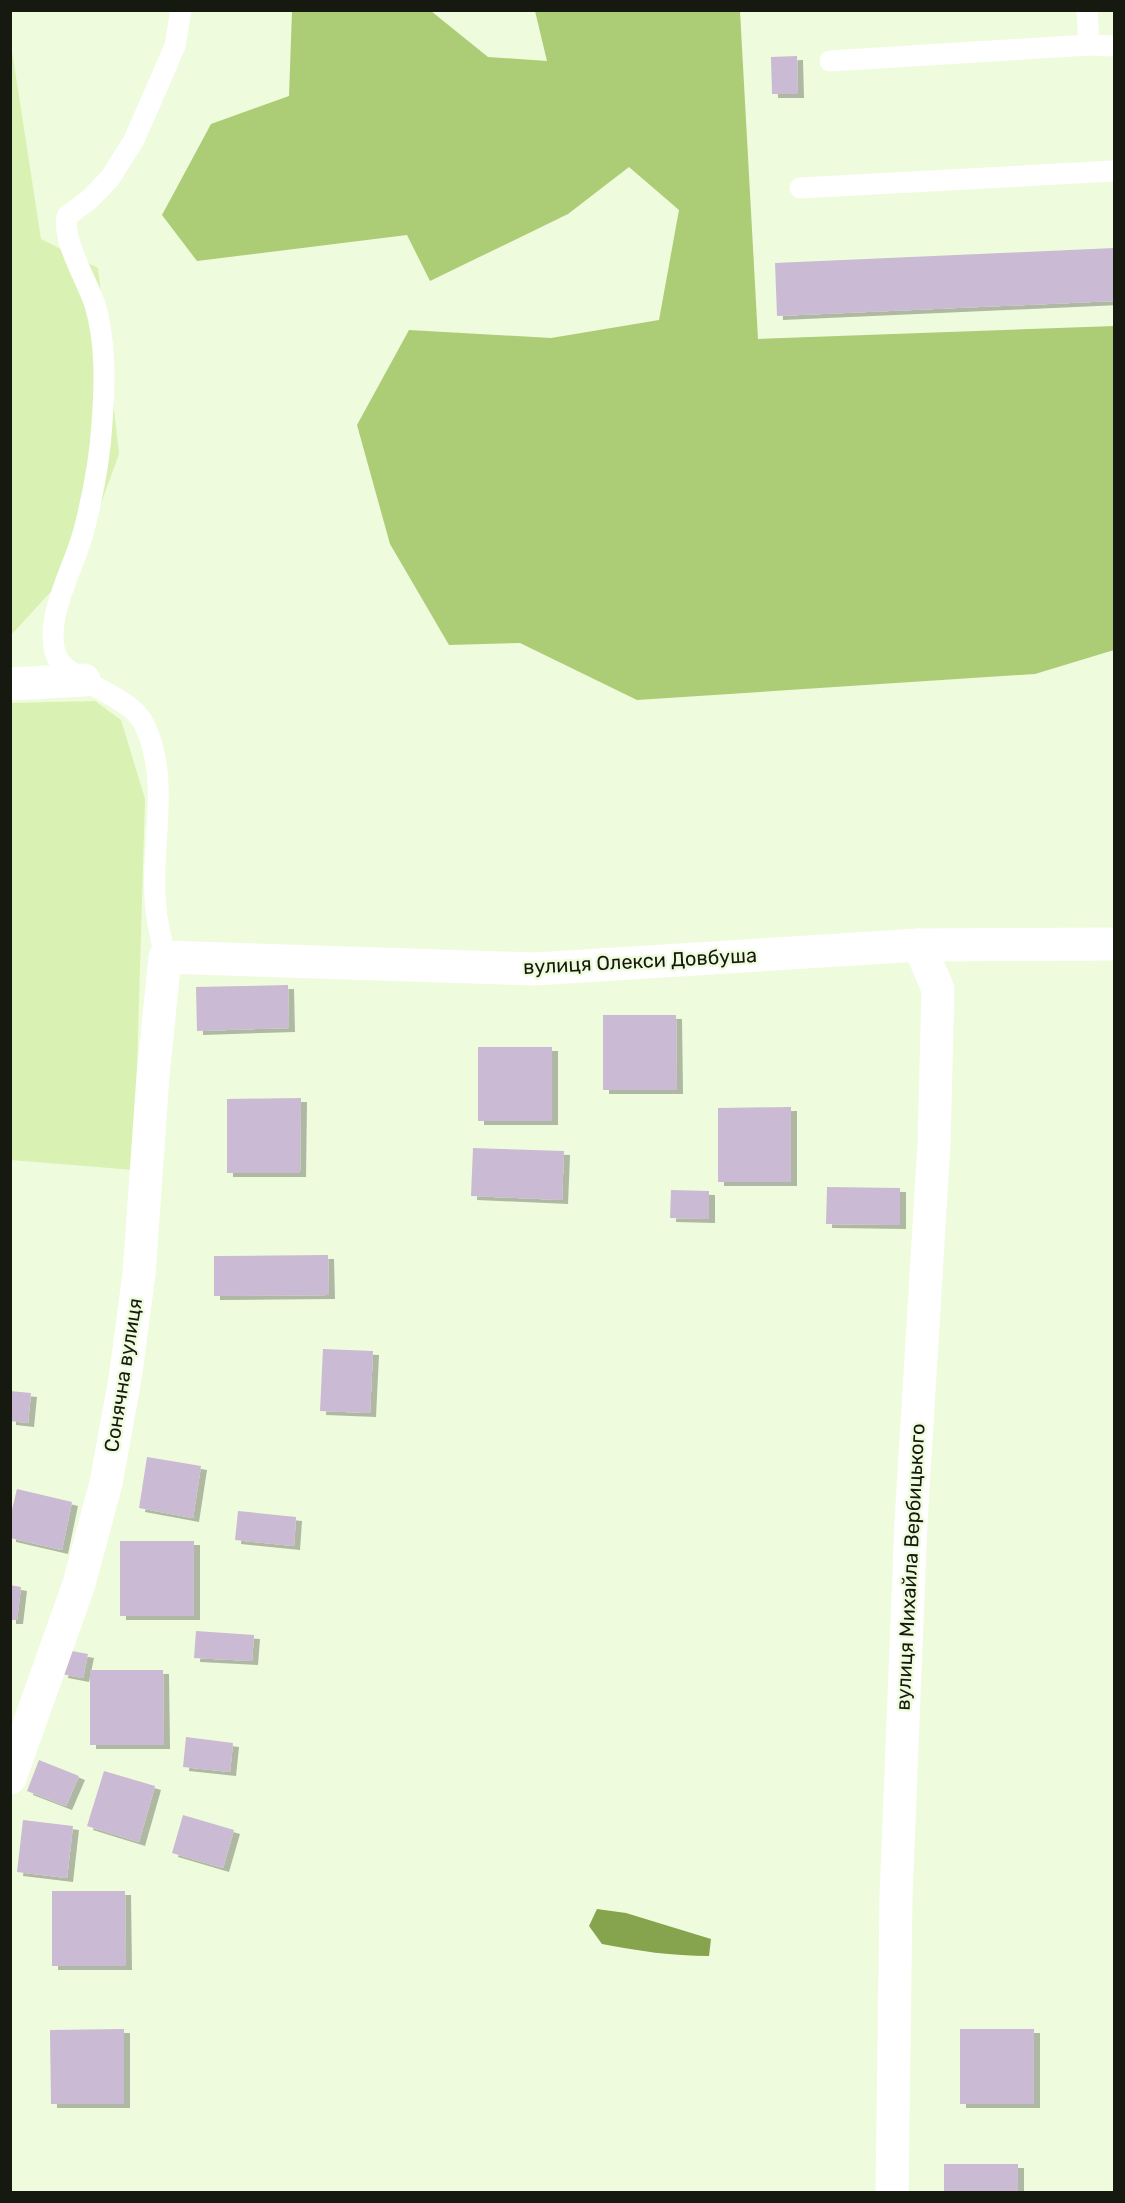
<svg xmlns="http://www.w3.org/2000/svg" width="1125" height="2203" font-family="Rubik,sans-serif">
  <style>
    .green { fill: #d9f1b2 }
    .forest { fill: #accc75 }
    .water { fill: #86a34d }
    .building { fill: #cbbad4; filter: url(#shadow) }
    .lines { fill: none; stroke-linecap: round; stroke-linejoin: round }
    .lane { stroke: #fff; stroke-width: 21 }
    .street { stroke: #fff; stroke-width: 33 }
    .labels { text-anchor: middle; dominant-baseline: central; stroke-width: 5; stroke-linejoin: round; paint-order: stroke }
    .street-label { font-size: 20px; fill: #15190f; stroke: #effbdd }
  </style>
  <defs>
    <filter id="shadow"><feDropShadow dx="6" dy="4" stdDeviation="0" flood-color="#0004"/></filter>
  </defs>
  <rect width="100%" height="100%" fill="#effbdd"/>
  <g class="green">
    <path d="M 10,38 L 41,239 L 98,268 L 119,454 L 90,534 L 57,585 L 11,635 Z"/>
    <path d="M 95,701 L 121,720 L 145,799 L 134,1170 L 11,1160 L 10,703 Z"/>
  </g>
  <path class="forest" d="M 292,11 L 431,11 L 488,57 L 547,61 L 535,11 L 740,11 L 758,339 L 1114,326 L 1114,650 L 1035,674 L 637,700 L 520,643 L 449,645 L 390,544 L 357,425 L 409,330 L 551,338 L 659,320 L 679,210 L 629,167 L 568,214 L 430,281 L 407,235 L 197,261 L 162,215 L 211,124 L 289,96 Z"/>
  <path class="water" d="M 597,1909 L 626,1913 L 711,1939 L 709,1956 C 672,1956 638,1951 602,1944 L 589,1926 Z"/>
  <g class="building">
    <path d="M 797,56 L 798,94 L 772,94 L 771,57 Z"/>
    <path d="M 1114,248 L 1114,301 L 777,316 L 775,263 Z"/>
    <path d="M 288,985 L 289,1028 L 197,1031 L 196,987 Z"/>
    <path d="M 603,1015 L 676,1015 L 677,1090 L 603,1090 Z"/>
    <rect x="478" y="1047" width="74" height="74"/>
    <path d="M 301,1098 L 300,1173 L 227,1173 L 227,1099 Z"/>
    <path d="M 791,1107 L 791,1182 L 718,1182 L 718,1108 Z"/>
    <path d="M 473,1148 L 564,1151 L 562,1200 L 471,1196 Z"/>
    <path d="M 827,1187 L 900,1188 L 900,1225 L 826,1224 Z"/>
    <path d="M 671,1190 L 709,1191 L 709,1219 L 670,1218 Z"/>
    <path d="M 328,1255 L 329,1295 L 214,1296 L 214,1256 Z"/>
    <path d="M 323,1349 L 373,1351 L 370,1413 L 320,1411 Z"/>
    <path d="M 10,1391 L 31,1393 L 28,1423 L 10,1421 Z"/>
    <path d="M 147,1457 L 201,1466 L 193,1518 L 139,1508 Z"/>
    <path d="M 17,1489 L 72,1502 L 62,1550 L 10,1538 L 10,1518 Z"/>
    <path d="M 238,1511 L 296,1517 L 294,1546 L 235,1540 Z"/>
    <rect x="120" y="1541" width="74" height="75"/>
    <path d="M 10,1585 L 21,1587 L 17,1620 L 10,1620 Z"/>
    <path d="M 196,1631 L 254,1635 L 252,1661 L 194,1658 Z"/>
    <path d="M 66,1650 L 88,1654 L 83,1678 L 62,1674 Z"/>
    <path d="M 90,1670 L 163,1670 L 164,1745 L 90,1745 Z"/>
    <path d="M 186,1737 L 233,1743 L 230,1772 L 183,1767 Z"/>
    <path d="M 39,1760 L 79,1776 L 66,1806 L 27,1791 Z"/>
    <path d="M 104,1771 L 155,1786 L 139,1842 L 87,1826 Z"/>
    <path d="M 183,1815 L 234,1830 L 223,1868 L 172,1853 Z"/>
    <path d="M 23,1820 L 73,1826 L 67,1878 L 17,1872 Z"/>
    <path d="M 52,1891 L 125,1891 L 126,1966 L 52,1966 Z"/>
    <path d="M 124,2029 L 124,2104 L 51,2104 L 50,2030 Z"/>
    <rect x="960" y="2029" width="74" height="75"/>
    <rect x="944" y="2164" width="74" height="28"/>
  </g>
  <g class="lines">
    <g class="lane">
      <path d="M 1089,45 L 1114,46"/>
      <path d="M 830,61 L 1089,45 L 1087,10"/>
      <path d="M 800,188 L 1114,171"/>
      <path d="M 165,957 C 162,941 157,924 156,908 C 149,848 172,781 144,724 C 128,692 63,682 55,652 C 45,615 75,566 84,530 C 93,495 100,458 102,423 C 105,384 106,342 95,305 C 87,280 62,241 67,216 L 90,199 L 110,178 L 134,140 L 175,46 L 181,10"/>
    </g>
    <g class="street">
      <path d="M 10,684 L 84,680"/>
      <path d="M 10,1778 L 79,1584 L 106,1483 L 125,1379 L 139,1274 L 153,1076 L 165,957 L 535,969 L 919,945 L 1114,944"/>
      <path d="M 892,2192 L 896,1897 L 911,1522 L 934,1144 L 938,989 L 919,945"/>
    </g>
  </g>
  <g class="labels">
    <g class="street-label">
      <text transform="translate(640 961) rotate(-3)">вулиця Олекси Довбуша</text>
      <text transform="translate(123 1375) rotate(-81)">Сонячна вулиця</text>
      <text transform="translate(910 1567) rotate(-87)">вулиця Михайла Вербицького</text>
    </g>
  </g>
  <rect width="1125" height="2203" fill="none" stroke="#15190f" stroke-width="24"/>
</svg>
